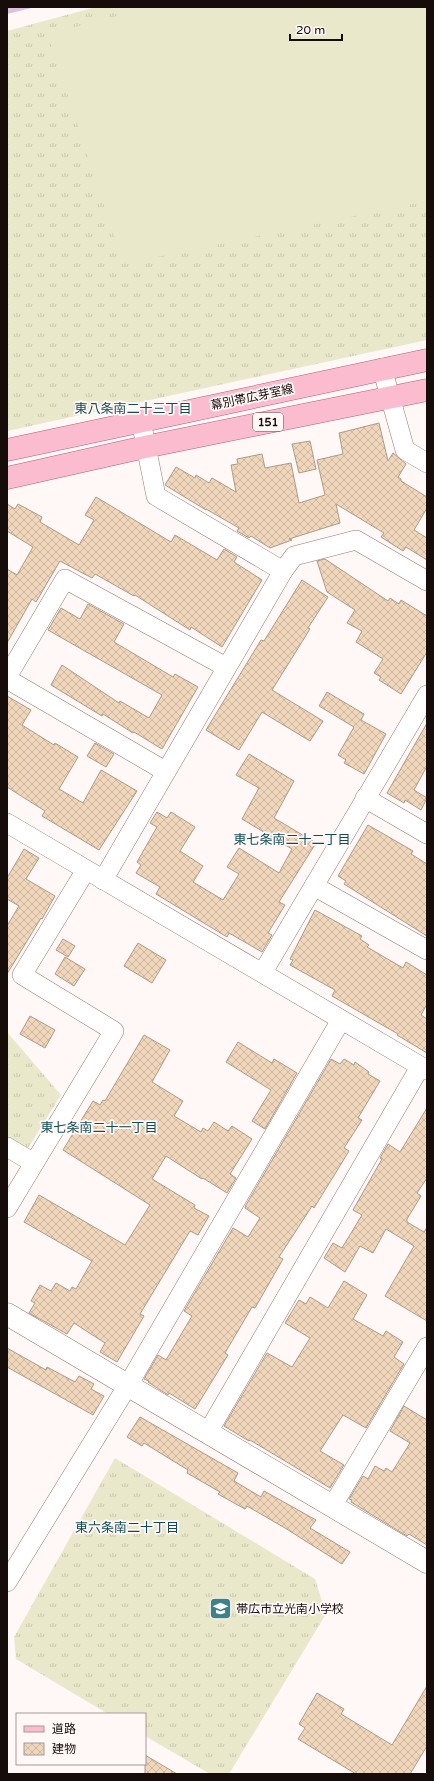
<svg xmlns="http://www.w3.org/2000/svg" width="434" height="1781" font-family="'Varela Round','Noto Sans JP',sans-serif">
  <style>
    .grass { fill: url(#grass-tufts) }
    .pitch { fill: #eae8ca }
    .water { fill: #dac0da }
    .building { fill: url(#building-cross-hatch); stroke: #ad9a85 }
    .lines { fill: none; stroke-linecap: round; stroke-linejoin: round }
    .minor-casing { stroke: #977b73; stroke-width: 20 }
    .tertiary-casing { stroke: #977b73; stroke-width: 23 }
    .primary-casing { stroke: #aa6177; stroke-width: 23 }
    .minor { stroke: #fff; stroke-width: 19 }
    .tertiary { stroke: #fff; stroke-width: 22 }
    .primary { stroke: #fcbcd0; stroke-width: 22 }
    .labels { text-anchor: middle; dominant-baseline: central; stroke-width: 3.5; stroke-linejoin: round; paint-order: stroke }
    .shield { fill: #fff8f7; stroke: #5c5351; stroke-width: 1 }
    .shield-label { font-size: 11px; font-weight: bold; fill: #160c0a }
    .street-label { font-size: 12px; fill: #160c0a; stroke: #fff8f7 }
    .poi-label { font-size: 12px; fill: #160c0a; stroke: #fff8f7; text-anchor: start }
    .neighbourhood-label { font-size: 13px; fill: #0f4c53; stroke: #fff8f7 }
  </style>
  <defs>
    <pattern id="grass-tufts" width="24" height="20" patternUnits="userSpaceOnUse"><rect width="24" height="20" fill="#eae8ca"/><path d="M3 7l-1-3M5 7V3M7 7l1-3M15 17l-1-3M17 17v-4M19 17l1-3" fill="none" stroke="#c8c6ac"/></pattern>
    <pattern id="building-cross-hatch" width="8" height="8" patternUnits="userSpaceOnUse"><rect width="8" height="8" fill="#f0d7bc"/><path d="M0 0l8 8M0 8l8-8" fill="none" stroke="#cdb7a0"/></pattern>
  </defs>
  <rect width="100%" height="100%" fill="#fff8f7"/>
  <g class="grass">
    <path d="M 96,7 L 427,7 L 427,340 L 7,431 L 7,31 Z"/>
    <path d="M 7,1032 L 61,1095 L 28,1148 L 7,1136 Z"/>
    <path d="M 115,1458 L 315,1579 L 326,1614 L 229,1774 L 210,1774 L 145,1736 L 145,1714 L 108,1714 L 16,1659 L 14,1637 Z"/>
  </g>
  <path class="pitch" d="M 152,7 L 427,7 L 427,201 L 123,264 L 48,34 Z"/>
  <path class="water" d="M 7,7 L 35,7 L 7,14 Z"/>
  <g class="building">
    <path d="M 379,423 L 388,461 L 393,453 L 406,464 L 398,477 L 401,479 L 401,481 L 427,497 L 427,508 L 414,530 L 427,538 L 427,560 L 406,547 L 403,551 L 381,537 L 384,533 L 336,504 L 340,523 L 289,539 L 292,540 L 270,548 L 251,536 L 249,538 L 237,531 L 239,528 L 206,509 L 206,510 L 165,485 L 176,467 L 195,478 L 196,475 L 209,483 L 212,478 L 236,492 L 231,465 L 238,464 L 237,459 L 262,454 L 265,468 L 291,463 L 299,503 L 325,495 L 317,460 L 343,454 L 339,433 Z"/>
    <path d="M 310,441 L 316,469 L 299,473 L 292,444 Z"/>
    <path d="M 96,497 L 171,542 L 175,535 L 217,560 L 224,549 L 237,557 L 234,562 L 262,580 L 222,647 L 191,627 L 190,630 L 135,595 L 134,596 L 95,574 L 92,578 L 60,561 L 36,602 L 32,599 L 7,643 L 7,569 L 17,575 L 33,547 L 7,531 L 7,504 L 15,509 L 18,504 L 42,517 L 40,522 L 79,545 L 94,520 L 85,515 Z"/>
    <path d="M 325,559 L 388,601 L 390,598 L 399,604 L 401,600 L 427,616 L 427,652 L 401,694 L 379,680 L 381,677 L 374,673 L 383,659 L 356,642 L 362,631 L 347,623 L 355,610 L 327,592 L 317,561 Z"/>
    <path d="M 302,580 L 328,597 L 308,628 L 310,629 L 272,690 L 323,721 L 310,741 L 262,712 L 239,750 L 206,730 L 261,640 L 264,641 Z"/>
    <path d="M 88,604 L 124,624 L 114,642 L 173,677 L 175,674 L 198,687 L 162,749 L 134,732 L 133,733 L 103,714 L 102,716 L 51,685 L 62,665 L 119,703 L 120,701 L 149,718 L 162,695 L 48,630 L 61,608 L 80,619 Z"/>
    <path d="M 327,692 L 364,714 L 361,720 L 386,734 L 364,774 L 344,763 L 346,760 L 338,755 L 354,727 L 319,706 Z"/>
    <path d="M 7,696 L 31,710 L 22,725 L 54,745 L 55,743 L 78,757 L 59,789 L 83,803 L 101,770 L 137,791 L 99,850 L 42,816 L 45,811 L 7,787 Z"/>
    <path d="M 427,723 L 427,766 L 414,790 L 427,798 L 421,810 L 405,800 L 404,803 L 387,793 Z"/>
    <path d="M 95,743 L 114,754 L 106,767 L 87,756 Z"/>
    <path d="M 249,754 L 294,781 L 274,818 L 316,843 L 279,902 L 285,905 L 268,933 L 272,935 L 262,952 L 229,933 L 227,937 L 156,894 L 160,887 L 136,873 L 141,865 L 137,862 L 157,827 L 150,823 L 157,812 L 167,818 L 171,812 L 195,827 L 180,851 L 203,866 L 193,882 L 223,900 L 239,874 L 227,867 L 239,848 L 279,873 L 292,849 L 242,819 L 259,788 L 236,775 Z"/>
    <path d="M 368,825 L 413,851 L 411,854 L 427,864 L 427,936 L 344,884 L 346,881 L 338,876 Z"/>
    <path d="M 24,849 L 39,858 L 26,879 L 55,896 L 42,919 L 41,918 L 7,974 L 7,926 L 19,906 L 7,899 L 7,878 Z"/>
    <path d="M 315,910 L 362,936 L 360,939 L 369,945 L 367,947 L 403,968 L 406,962 L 427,975 L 427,1004 L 421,1015 L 427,1019 L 427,1053 L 397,1035 L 398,1034 L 332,996 L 335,990 L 290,965 L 293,960 L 290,959 Z"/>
    <path d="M 63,939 L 75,946 L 68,957 L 56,950 Z"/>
    <path d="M 138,943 L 166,960 L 152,983 L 124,966 Z"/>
    <path d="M 65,957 L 85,969 L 74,986 L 55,974 Z"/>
    <path d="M 30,1016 L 55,1030 L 45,1048 L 20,1034 Z"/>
    <path d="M 144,1035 L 170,1050 L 152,1082 L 183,1101 L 174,1116 L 201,1132 L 203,1128 L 208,1131 L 214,1122 L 228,1131 L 232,1126 L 252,1139 L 230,1174 L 236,1178 L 227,1193 L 203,1178 L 202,1179 L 166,1156 L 152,1179 L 195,1205 L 194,1208 L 209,1216 L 198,1235 L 190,1231 L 140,1314 L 144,1316 L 117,1362 L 100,1352 L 105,1343 L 74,1323 L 67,1334 L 29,1313 L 35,1303 L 31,1301 L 40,1285 L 51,1291 L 56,1283 L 70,1291 L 72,1287 L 76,1289 L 92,1261 L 24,1222 L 39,1195 L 125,1245 L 150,1205 L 63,1150 L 93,1101 L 100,1105 L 103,1100 L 105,1101 Z"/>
    <path d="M 238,1042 L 272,1063 L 274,1059 L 297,1073 L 265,1129 L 252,1121 L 271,1090 L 226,1062 Z"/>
    <path d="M 331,1059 L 340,1064 L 344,1059 L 354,1065 L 355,1062 L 369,1072 L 368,1074 L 380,1081 L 358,1118 L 362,1120 L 344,1148 L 349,1151 L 314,1208 L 312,1206 L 279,1257 L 283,1259 L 255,1308 L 252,1307 L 225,1353 L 228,1355 L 195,1409 L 169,1393 L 168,1395 L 148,1382 L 149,1381 L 144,1379 L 158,1355 L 166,1360 L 192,1316 L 184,1311 L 233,1228 L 248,1237 L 260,1218 L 245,1208 L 246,1205 Z"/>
    <path d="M 427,1108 L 427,1178 L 417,1193 L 421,1196 L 407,1219 L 407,1222 L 424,1232 L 427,1227 L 427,1321 L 385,1296 L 414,1246 L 386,1229 L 373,1253 L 360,1246 L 345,1272 L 324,1258 L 333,1243 L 342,1248 L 362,1215 L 353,1210 L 382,1159 L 380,1158 L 388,1144 L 400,1152 Z"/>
    <path d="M 344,1281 L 367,1295 L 353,1319 L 383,1336 L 386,1331 L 403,1342 L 394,1357 L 404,1364 L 366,1428 L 343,1415 L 320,1451 L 344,1465 L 330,1488 L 250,1440 L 249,1441 L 224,1426 L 267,1353 L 292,1367 L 310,1338 L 285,1323 L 299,1300 L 306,1304 L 310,1297 L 328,1308 Z"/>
    <path d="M 7,1348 L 46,1370 L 47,1367 L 75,1382 L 79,1376 L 94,1384 L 91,1389 L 104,1396 L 93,1415 L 7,1367 Z"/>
    <path d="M 404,1406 L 427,1420 L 427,1545 L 409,1534 L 407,1536 L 392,1527 L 351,1502 L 352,1500 L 349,1499 L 363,1476 L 368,1479 L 375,1466 L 384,1471 L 386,1468 L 392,1472 L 410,1443 L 390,1431 Z"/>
    <path d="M 140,1417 L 238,1473 L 234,1481 L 261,1497 L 264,1491 L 316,1520 L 310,1528 L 350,1552 L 342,1564 L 285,1528 L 247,1506 L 245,1509 L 218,1494 L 220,1492 L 187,1473 L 188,1470 L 144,1443 L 142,1446 L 127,1437 Z"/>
    <path d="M 427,1686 L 427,1746 L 410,1774 L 356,1774 L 298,1739 L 305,1728 L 299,1724 L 317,1693 L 344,1709 L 341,1714 L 392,1745 Z"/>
    <path d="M 145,1755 L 177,1774 L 145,1774 Z"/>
  </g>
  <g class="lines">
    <defs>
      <g id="minor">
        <path d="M 382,368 L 405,450 L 427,463"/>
        <path d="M 141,421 L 156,496 L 283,571"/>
        <path d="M 7,677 L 65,579 L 226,667"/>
        <path d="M 7,679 L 165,771"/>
        <path d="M 365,798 L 427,834"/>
        <path d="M 7,823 L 427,1070"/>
        <path d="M 103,880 L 283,571 L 294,556 L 356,540 L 427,581"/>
        <path d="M 314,886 L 427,950"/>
        <path d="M 263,972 L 427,695"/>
        <path d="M 7,1147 L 34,1163"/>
        <path d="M 7,1208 L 114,1031 L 22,975 L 86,870"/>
        <path d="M 208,1432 L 420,1067"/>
        <path d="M 333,1505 L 427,1347"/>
        <path d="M 7,1582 L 128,1385 L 341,1020"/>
      </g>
      <path id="tertiary" d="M 7,1314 L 427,1562"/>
      <g id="primary">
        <path d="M 7,450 L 427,360"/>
        <path d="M 7,478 L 145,447 L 427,390"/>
      </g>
    </defs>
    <use href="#minor" class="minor-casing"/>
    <use href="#tertiary" class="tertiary-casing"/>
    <use href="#primary" class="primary-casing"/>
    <use href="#minor" class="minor"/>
    <use href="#tertiary" class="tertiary"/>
    <use href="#primary" class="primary"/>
  </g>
  <defs>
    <symbol id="school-square" viewBox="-11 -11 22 22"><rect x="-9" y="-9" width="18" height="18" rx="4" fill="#3b828b" stroke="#fff8f7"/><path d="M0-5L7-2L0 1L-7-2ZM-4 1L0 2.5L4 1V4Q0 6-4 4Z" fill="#fff"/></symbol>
  </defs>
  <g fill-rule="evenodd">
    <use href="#school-square" x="208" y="1596" width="25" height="25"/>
  </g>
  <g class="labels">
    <rect class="shield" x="253" y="413" width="30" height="18" rx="3"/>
    <g class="shield-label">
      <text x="268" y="422">151</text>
    </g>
    <g class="street-label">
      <text transform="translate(252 397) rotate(-12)">幕別帯広芽室線</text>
    </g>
    <g class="poi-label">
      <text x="236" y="1609">帯広市立光南小学校</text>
    </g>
    <g class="neighbourhood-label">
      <text x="133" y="409">東八条南二十三丁目</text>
      <text x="292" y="840">東七条南二十二丁目</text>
      <text x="99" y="1128">東七条南二十一丁目</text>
      <text x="127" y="1528">東六条南二十丁目</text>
    </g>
  </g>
  <rect width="434" height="1781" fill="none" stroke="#160c0a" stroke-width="16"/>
  <rect x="16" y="1713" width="130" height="52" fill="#fff8f7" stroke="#a29a98"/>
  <rect x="24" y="1726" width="20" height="6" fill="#fcbcd0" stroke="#a29a98"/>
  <text x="52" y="1733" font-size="12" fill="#160c0a">道路</text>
  <rect x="24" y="1743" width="20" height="12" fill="url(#building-cross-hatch)" stroke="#a29a98"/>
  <text x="52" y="1753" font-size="12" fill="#160c0a">建物</text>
  <path d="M290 34v6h52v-6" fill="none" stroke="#160c0a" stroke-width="2"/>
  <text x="296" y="34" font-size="12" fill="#160c0a" stroke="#fff8f7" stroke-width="3" paint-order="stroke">20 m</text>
</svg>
